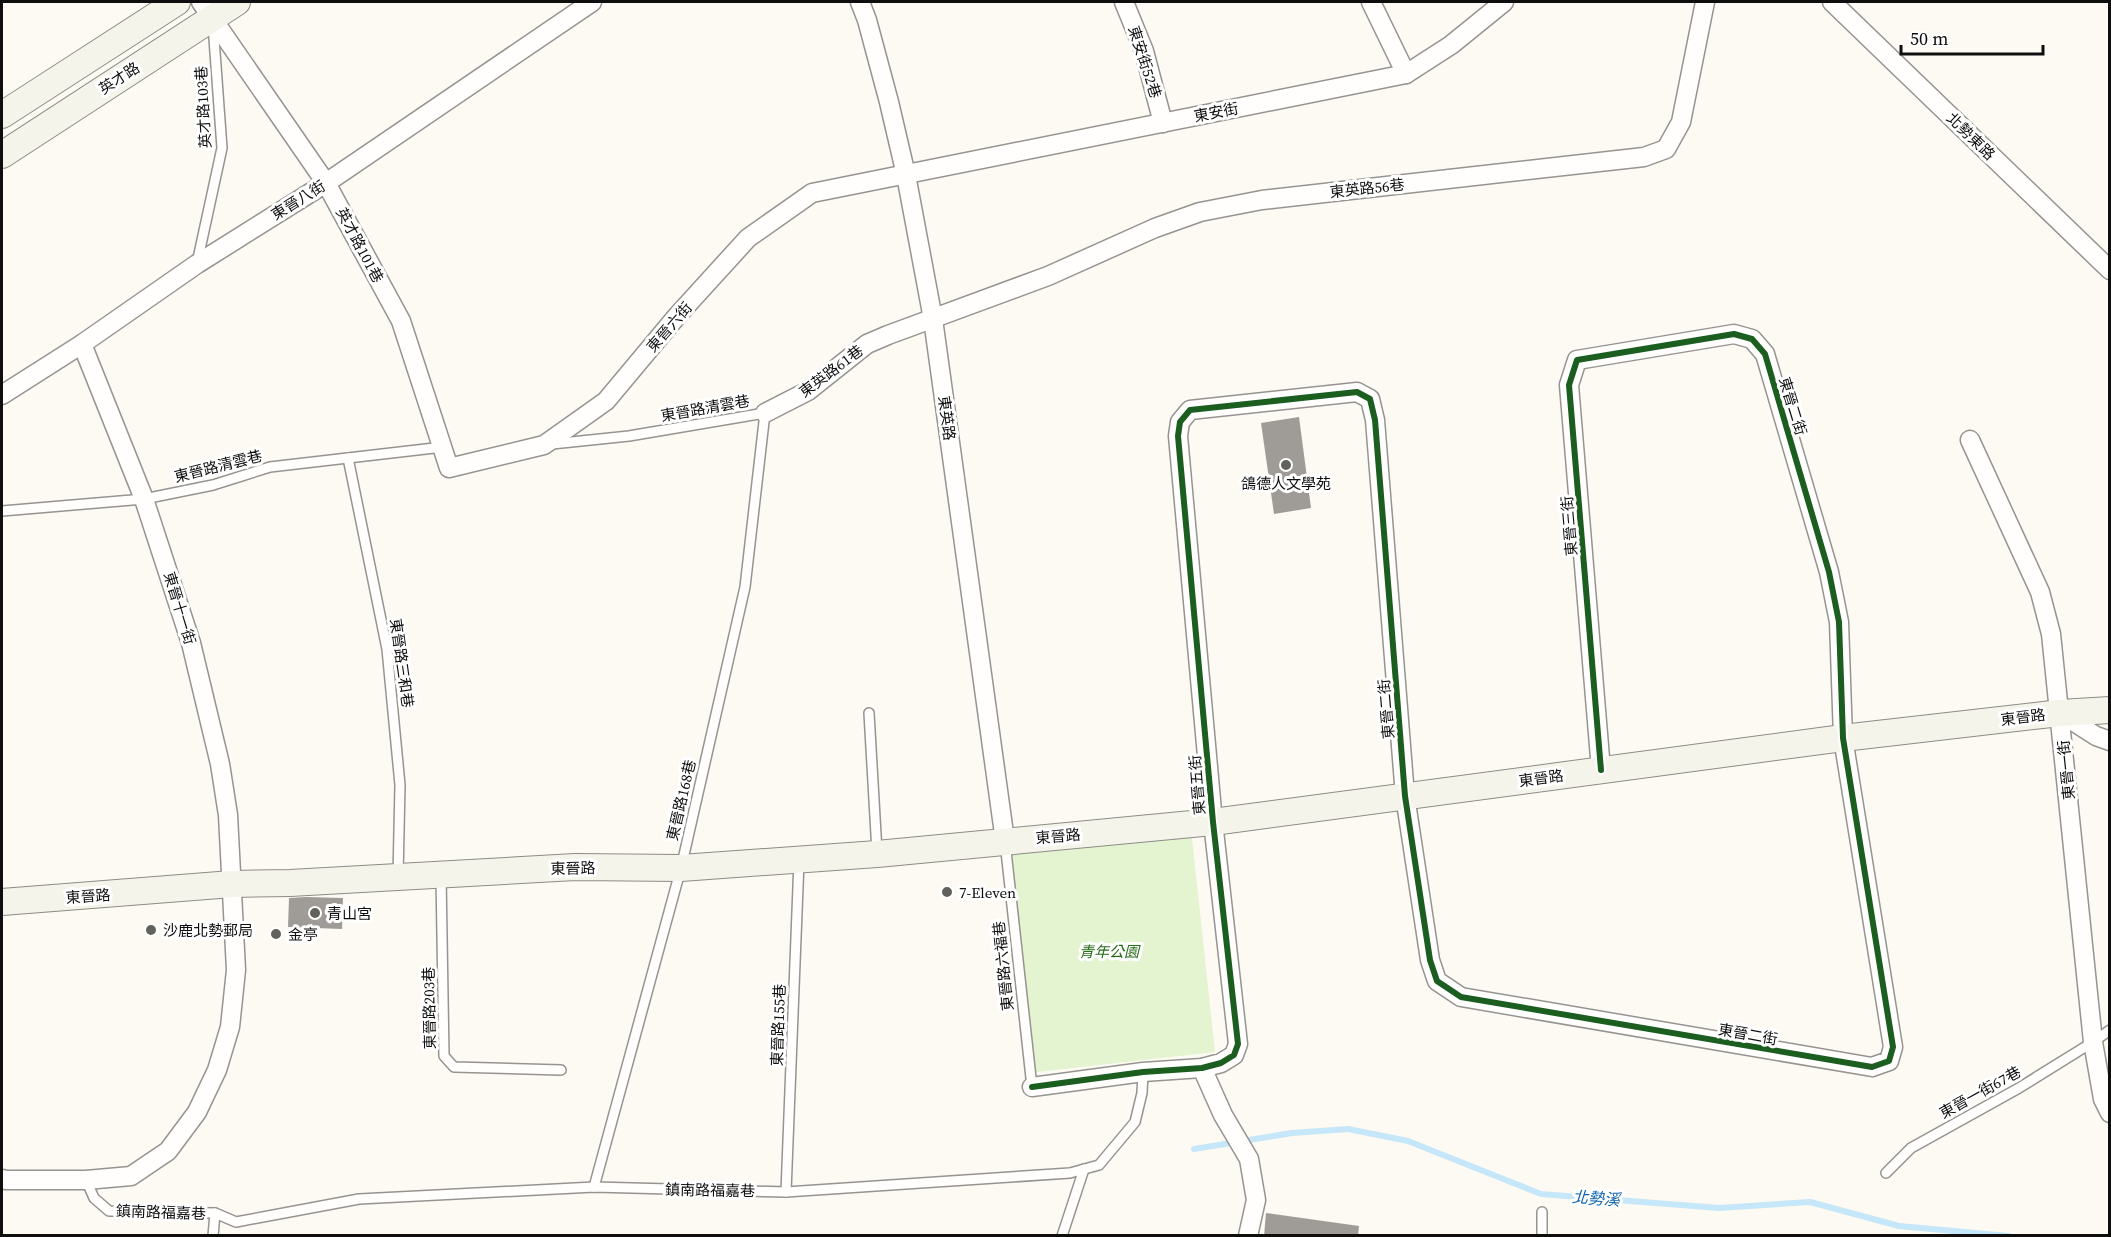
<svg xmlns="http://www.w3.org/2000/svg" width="2111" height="1237" font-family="'Source Serif 4','Noto Sans TC',serif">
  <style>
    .green { fill: #e4f3d0 }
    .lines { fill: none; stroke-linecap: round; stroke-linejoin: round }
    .stream { stroke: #c6e6f9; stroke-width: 6 }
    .building { fill: #9f9c98 }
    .lane-casing { stroke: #959491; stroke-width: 12 }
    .street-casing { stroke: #959491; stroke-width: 21 }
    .secondary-casing { stroke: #8c8b87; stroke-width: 28 }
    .lane { stroke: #fffefd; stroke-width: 9 }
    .street { stroke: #fffefd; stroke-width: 18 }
    .secondary { stroke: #f5f4ea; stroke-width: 26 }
    .cycleway-casing { stroke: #fff; stroke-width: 10 }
    .cycleway { stroke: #1b5e20; stroke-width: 6 }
    .poi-dot { fill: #61615e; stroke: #fff; stroke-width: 2 }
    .labels { text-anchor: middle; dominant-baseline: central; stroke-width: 6; stroke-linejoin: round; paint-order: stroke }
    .street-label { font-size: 15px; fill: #0e0e0e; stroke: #fff }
    .poi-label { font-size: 15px; fill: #0e0e0e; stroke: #fff; text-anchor: start }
    .park-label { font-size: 15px; font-style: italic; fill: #276c18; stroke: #fff }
    .water-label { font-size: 16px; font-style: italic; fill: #0c61ac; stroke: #fff }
  </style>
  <rect width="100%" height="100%" fill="#fcfaf2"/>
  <path class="green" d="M 1191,829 L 1215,1052 L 1028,1073 L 1003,850 Z"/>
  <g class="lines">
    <path class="stream" d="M 1194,1149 L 1292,1133 L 1348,1129 L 1408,1141 L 1541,1194 L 1719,1208 L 1810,1202 L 1899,1226 L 2008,1236"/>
  </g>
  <g class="building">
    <path d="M 1299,417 L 1311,508 L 1274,514 L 1261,423 Z"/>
    <path d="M 306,897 L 343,898 L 342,929 L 288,927 L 289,898 Z"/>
    <path d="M 1266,1213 L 1359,1226 L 1358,1236 L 1264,1236 Z"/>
  </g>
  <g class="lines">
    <defs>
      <g id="lane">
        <path d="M 197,263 L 222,148 L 213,25"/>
        <path d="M 552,444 L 629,436 L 765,413 L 745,587 L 681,868 L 594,1187"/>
        <path d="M 348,458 L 387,649 L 400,785 L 398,876"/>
        <path d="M 2,511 L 144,499 L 213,485 L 270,467 L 443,447"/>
        <path d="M 869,713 L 877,852"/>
        <path d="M 1005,842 L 1032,1087"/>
        <path d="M 441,876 L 444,1056 L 454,1067 L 561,1070"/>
        <path d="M 1886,1173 L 1911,1148 L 2019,1088 L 2093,1042 L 2110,1030"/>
        <path d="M 86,1180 L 94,1198 L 109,1211 L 215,1213 L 236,1222 L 359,1199 L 594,1187 L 786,1192 L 1070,1173 L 1099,1165 L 1135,1122 L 1142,1093 L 1143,1072"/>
        <path d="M 786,1192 L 799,861"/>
        <path d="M 213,1236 L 215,1213"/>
        <path d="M 1062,1236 L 1084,1169"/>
        <path d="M 1542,1236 L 1542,1212"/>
      </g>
      <g id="street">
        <path d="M 201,2 L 326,183 L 401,321 L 449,468 L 544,445 L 606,401 L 677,316 L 748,238 L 812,193 L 1406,74 L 1451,45 L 1504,2"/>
        <path d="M 860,2 L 867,20 L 889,102 L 906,175 L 933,319 L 1005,841"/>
        <path d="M 1124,2 L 1144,51 L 1163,123"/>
        <path d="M 1371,2 L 1406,74"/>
        <path d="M 1832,2 L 2110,270"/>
        <path d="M 2,395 L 82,344 L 197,264 L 326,183 L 592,2"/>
        <path d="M 765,413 L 808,391 L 867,344 L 888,335 L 1048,276 L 1155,228 L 1200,212 L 1262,200 L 1644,157 L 1666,149 L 1681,122 L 1705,2"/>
        <path d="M 1970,440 L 2040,592 L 2051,634 L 2093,1042 L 2103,1099 L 2110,1113"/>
        <path d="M 2060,713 L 2096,736 L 2110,741"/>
        <path d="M 1202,1068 L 1223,1115 L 1249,1159 L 1256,1200 L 1248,1236"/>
        <path d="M 1032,1087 L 1143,1072 L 1202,1068 L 1221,1063 L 1234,1055 L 1238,1044 L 1213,822 L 1178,436 L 1180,422 L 1190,410 L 1357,392 L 1370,399 L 1375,420 L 1405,796 L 1430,960 L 1437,981 L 1461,997 L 1872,1067 L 1889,1061 L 1893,1047 L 1843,738 L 1839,622 L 1829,572 L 1765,354 L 1752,339 L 1734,334 L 1577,360 L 1569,385 L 1601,770"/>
        <path d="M 2,1179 L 6,1180 L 86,1180 L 131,1176 L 168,1151 L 197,1112 L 217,1070 L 230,1027 L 236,970 L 228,815 L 220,764 L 191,643 L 144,499 L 82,344"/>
      </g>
      <g id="secondary">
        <path d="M 2,115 L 177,2"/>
        <path d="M 2,155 L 237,2"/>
        <path d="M 2,902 L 232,884 L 290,883 L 575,867 L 681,868 L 877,854 L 1213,822 L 1843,738 L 2060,713 L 2110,710"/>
      </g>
    </defs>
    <use href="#lane" class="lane-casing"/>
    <use href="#street" class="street-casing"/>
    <use href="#secondary" class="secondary-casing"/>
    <use href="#lane" class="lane"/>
    <use href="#street" class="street"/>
    <use href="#secondary" class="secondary"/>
    <defs>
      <path id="cycleway" d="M 1032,1087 L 1143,1072 L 1202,1068 L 1221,1063 L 1234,1055 L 1238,1044 L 1213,822 L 1178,436 L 1180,422 L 1190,410 L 1357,392 L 1370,399 L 1375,420 L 1405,796 L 1430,960 L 1437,981 L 1461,997 L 1872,1067 L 1889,1061 L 1893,1047 L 1843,738 L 1839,622 L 1829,572 L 1765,354 L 1752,339 L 1734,334 L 1577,360 L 1569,385 L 1601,770"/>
    </defs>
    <use href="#cycleway" class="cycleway-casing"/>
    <use href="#cycleway" class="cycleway"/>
  </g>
  <g class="poi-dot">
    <circle cx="1286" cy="465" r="6"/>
    <circle cx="947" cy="892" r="6"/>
    <circle cx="315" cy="913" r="6"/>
    <circle cx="151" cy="930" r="6"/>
    <circle cx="276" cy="934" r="6"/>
  </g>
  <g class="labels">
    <g class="street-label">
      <text transform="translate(1145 62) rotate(72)">東安街52巷</text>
      <text transform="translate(119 78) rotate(-33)">英才路</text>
      <text transform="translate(203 107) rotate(-93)">英才路103巷</text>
      <text transform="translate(1216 112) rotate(-11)">東安街</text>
      <text transform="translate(1971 136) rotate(44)">北勢東路</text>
      <text transform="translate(1367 188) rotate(-6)">東英路56巷</text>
      <text transform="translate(298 200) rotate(-32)">東晉八街</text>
      <text transform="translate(360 245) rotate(62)">英才路101巷</text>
      <text transform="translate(669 327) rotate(-49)">東晉六街</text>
      <text transform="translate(831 371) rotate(-37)">東英路61巷</text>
      <text transform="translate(1793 406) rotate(73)">東晉二街</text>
      <text transform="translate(705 408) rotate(-10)">東晉路清雲巷</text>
      <text transform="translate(947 418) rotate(82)">東英路</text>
      <text transform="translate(218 466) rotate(-14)">東晉路清雲巷</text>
      <text transform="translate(1569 526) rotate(-95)">東晉三街</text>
      <text transform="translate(180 608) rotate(73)">東晉十一街</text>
      <text transform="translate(402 663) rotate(82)">東晉路三和巷</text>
      <text transform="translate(1386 709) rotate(-95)">東晉二街</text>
      <text transform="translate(2023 717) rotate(-7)">東晉路</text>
      <text transform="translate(2066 770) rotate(-96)">東晉一街</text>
      <text transform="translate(1541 778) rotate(-8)">東晉路</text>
      <text transform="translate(1197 785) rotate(-95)">東晉五街</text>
      <text transform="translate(681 800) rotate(-77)">東晉路168巷</text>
      <text transform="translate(1058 836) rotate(-5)">東晉路</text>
      <text transform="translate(573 868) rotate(-1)">東晉路</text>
      <text transform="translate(88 896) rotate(-4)">東晉路</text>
      <text transform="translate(1003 966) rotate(-96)">東晉路六福巷</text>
      <text transform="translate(429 1008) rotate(-91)">東晉路203巷</text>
      <text transform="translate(778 1025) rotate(-88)">東晉路155巷</text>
      <text transform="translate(1748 1034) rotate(10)">東晉二街</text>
      <text transform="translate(1980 1092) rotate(-29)">東晉一街67巷</text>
      <text transform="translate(710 1190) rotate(1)">鎮南路福嘉巷</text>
      <text transform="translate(161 1212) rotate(2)">鎮南路福嘉巷</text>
    </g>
    <g class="poi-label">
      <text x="1286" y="483" text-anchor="middle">鴿德人文學苑</text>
      <text x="959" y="892">7-Eleven</text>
      <text x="327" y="913">青山宮</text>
      <text x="163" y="930">沙鹿北勢郵局</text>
      <text x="288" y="934">金亭</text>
    </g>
    <g class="park-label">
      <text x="1109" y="951">青年公園</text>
    </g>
    <g class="water-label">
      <text transform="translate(1596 1198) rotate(4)">北勢溪</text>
    </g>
  </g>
  <rect width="2111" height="1237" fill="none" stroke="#0e0e0e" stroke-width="6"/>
  <path d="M1901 45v9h142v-9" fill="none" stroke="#0e0e0e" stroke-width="3"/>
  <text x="1910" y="45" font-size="18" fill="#0e0e0e" stroke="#ffffff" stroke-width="4.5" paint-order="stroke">50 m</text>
</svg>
